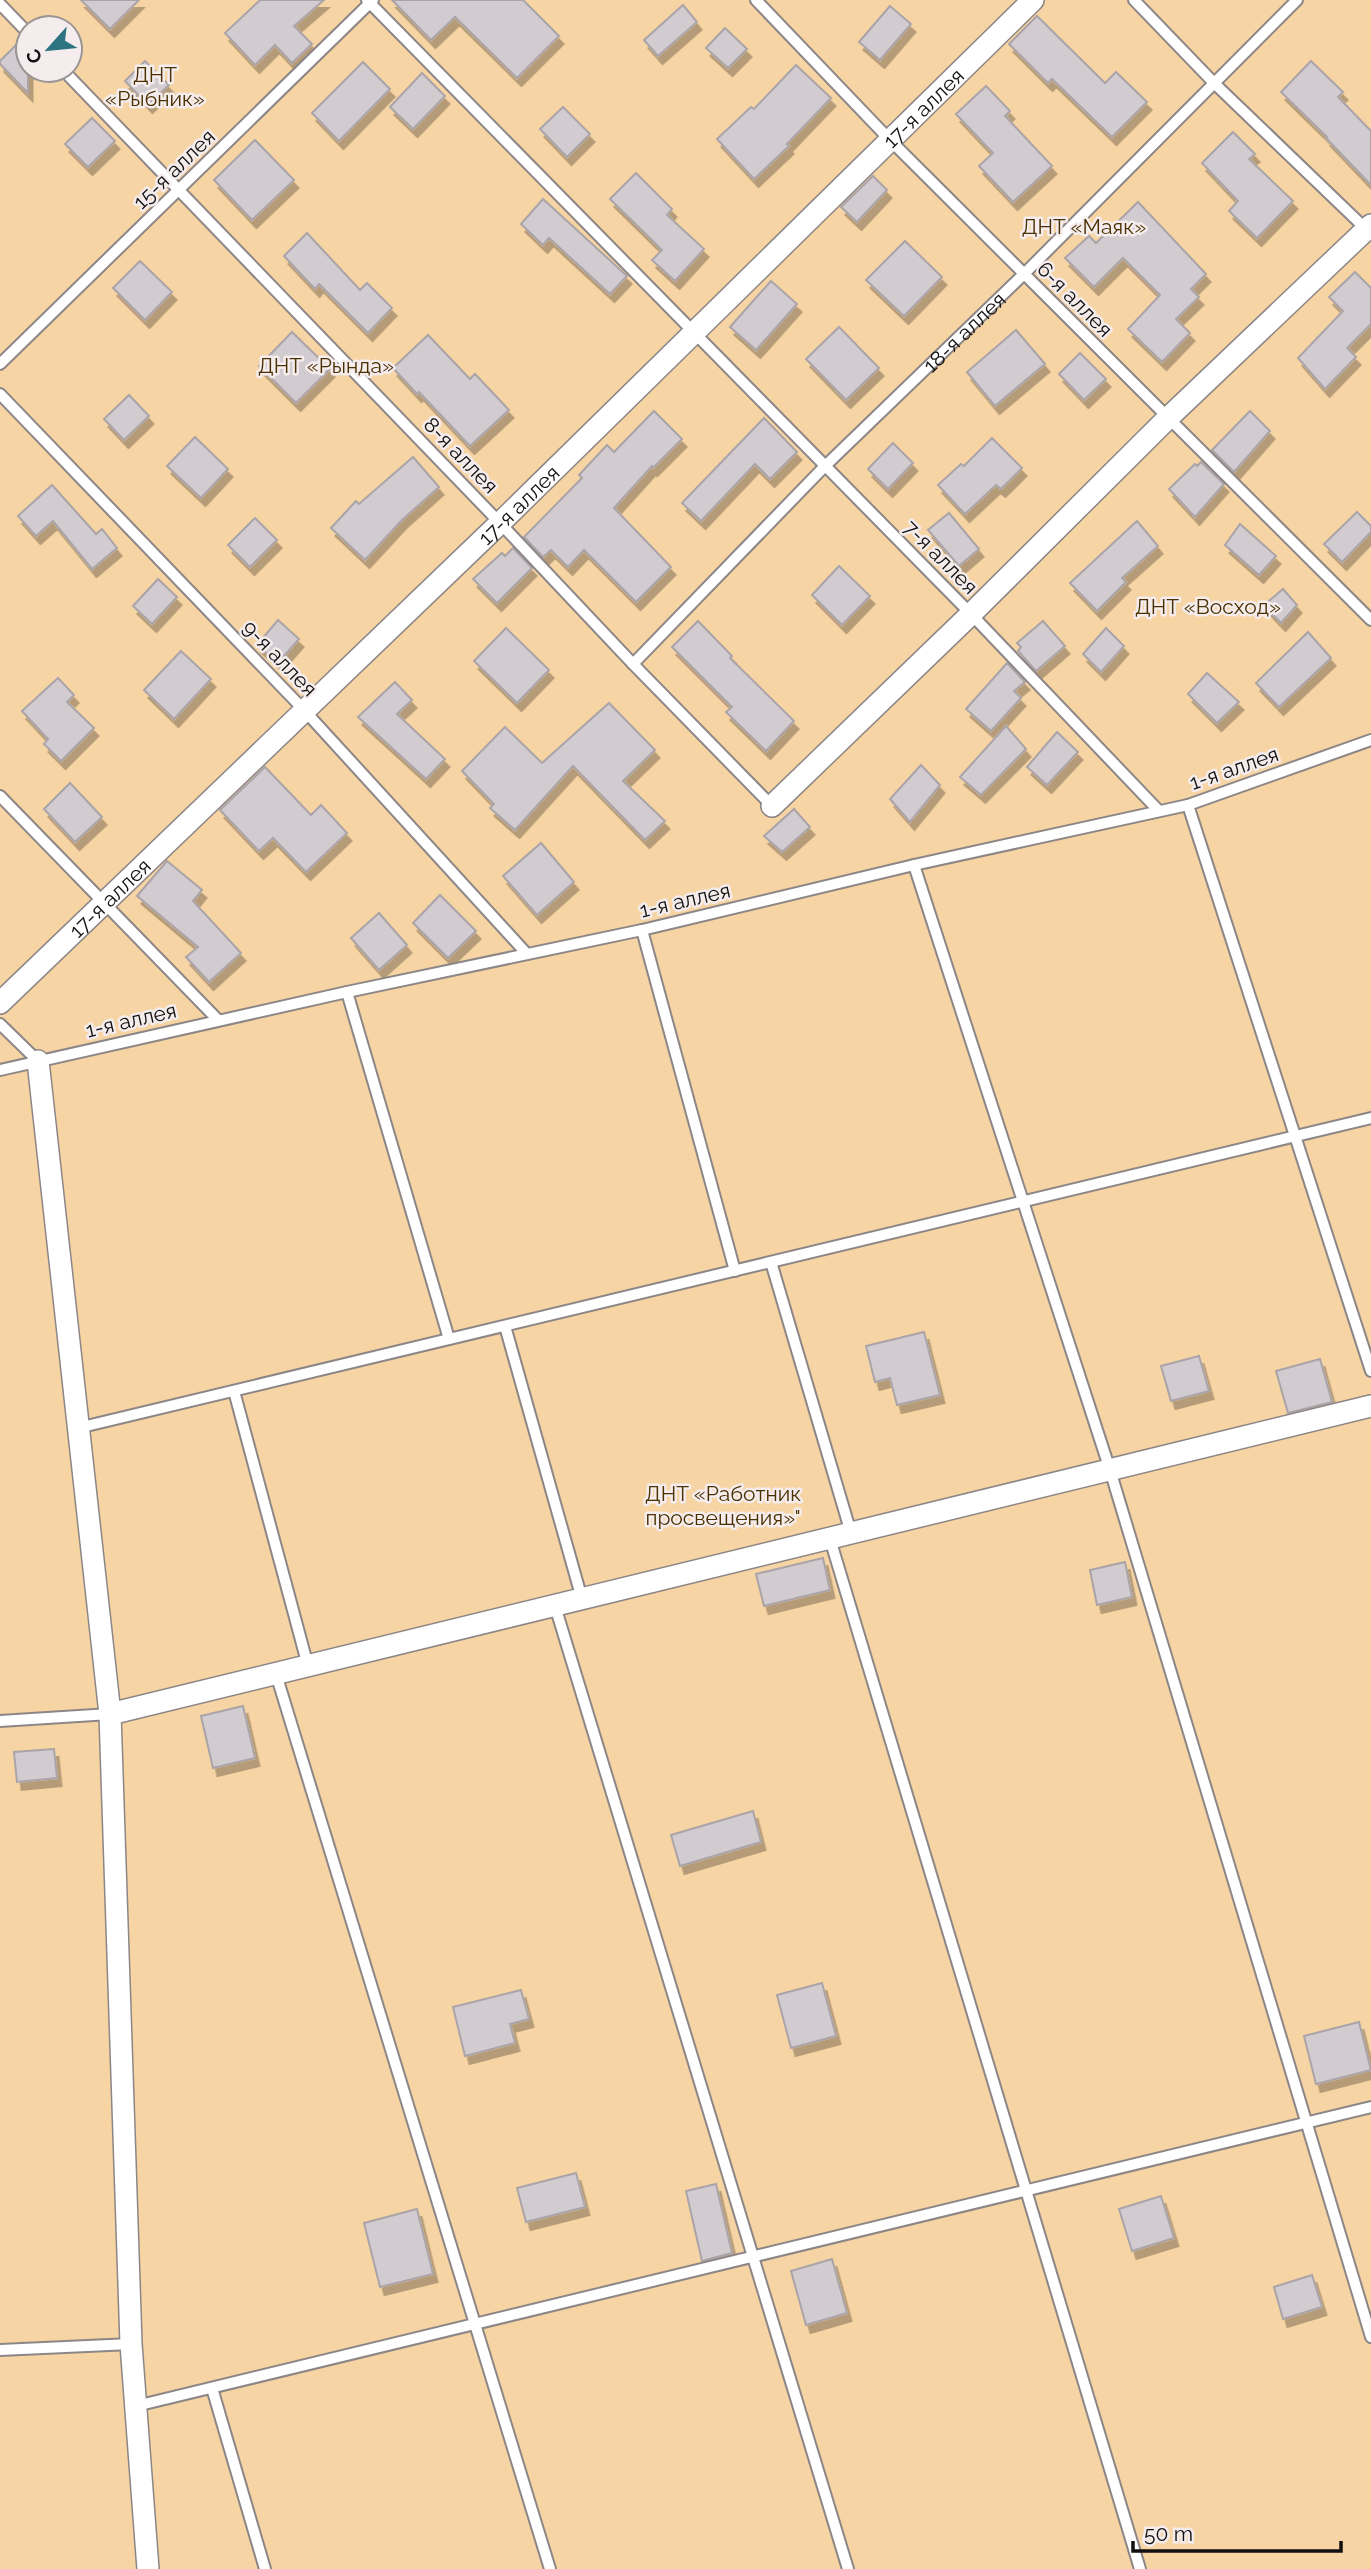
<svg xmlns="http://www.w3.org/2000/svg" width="1371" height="2569" font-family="Raleway,sans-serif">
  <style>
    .green { fill: #f7d4a3; fill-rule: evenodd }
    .building { fill: #d2ccd0; stroke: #aaa4a8; stroke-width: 2; filter: url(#shadow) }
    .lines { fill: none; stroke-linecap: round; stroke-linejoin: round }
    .lane-casing { stroke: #8d8686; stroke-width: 14 }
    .street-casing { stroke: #8d8686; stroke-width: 24 }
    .lane { stroke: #fff; stroke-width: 10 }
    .street { stroke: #fff; stroke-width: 21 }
    .labels { text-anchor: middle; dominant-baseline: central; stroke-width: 5; stroke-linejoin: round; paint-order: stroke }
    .park-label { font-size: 21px; fill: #4b3102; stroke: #f4eced }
    .street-label { font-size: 21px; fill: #121010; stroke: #f4eced }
  </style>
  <defs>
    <filter id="shadow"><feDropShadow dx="4.5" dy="8" stdDeviation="0" flood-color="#0004"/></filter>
  </defs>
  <rect width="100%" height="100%" fill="#f4eced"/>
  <path class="green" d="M 0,0 L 1371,0 L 1371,2569 L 0,2569 ZM 28,28 L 70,28 L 70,70 L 28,70 Z"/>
  <g class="building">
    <path d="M 81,0 L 139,0 L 110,29 Z"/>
    <path d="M 260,0 L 324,0 L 294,26 L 312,44 L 292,63 L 275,45 L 255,65 L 225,33 Z"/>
    <path d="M 392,0 L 523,0 L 559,36 L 517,78 L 455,17 L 431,40 Z"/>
    <path d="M 683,5 L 697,22 L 658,56 L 644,40 Z"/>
    <path d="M 890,6 L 911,24 L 880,60 L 859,42 Z"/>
    <path d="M 1037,16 L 1105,83 L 1116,72 L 1147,102 L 1112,137 L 1052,79 L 1048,83 L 1009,44 Z"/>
    <path d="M 725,28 L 747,49 L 728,68 L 706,48 Z"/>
    <path d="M 17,44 L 28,55 L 28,93 L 0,64 L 0,61 Z"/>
    <path d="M 145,61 L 169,85 L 148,105 L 125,81 Z"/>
    <path d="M 1311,61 L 1343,92 L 1338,97 L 1371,131 L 1371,185 L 1326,138 L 1327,137 L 1281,92 Z"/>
    <path d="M 363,62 L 390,89 L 339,141 L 312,113 Z"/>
    <path d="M 796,65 L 831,98 L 787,144 L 789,146 L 754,179 L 717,139 L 751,107 L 754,109 Z"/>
    <path d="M 422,73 L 445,96 L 413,129 L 390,107 Z"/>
    <path d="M 986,86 L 1010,111 L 1005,116 L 1052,166 L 1013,202 L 979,166 L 993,153 L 956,114 Z"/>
    <path d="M 563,107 L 590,134 L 567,157 L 540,129 Z"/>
    <path d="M 92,118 L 115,141 L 88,167 L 65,144 Z"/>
    <path d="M 1233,132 L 1255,154 L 1249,159 L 1293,201 L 1257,238 L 1229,211 L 1238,201 L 1202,163 Z"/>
    <path d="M 255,140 L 294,180 L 252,220 L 214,180 Z"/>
    <path d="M 636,173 L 672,209 L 667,215 L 704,249 L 675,281 L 652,260 L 662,250 L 610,199 Z"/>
    <path d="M 873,176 L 887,190 L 857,222 L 841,207 Z"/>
    <path d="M 543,199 L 627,276 L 610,294 L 549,238 L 543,245 L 521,224 Z"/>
    <path d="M 1138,202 L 1206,274 L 1191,289 L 1199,297 L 1176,319 L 1190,333 L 1162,362 L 1128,329 L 1160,295 L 1123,258 L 1094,287 L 1065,258 L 1089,236 L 1096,243 Z"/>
    <path d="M 307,233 L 360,290 L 367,283 L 392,308 L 368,333 L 319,284 L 315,289 L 284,256 Z"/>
    <path d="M 905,241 L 942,277 L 904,316 L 866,280 Z"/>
    <path d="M 140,261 L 172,292 L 145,320 L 113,288 Z"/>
    <path d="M 1355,272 L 1371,288 L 1371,324 L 1347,348 L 1356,357 L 1325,389 L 1298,358 L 1343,311 L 1329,297 Z"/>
    <path d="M 771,281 L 797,304 L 756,350 L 730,327 Z"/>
    <path d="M 839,327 L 879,368 L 846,400 L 806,359 Z"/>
    <path d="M 1016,330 L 1045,364 L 995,406 L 967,372 Z"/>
    <path d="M 292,332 L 330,369 L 296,403 L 259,366 Z"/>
    <path d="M 428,335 L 470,379 L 475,374 L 509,410 L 470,446 L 419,392 L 417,394 L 393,368 Z"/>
    <path d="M 1080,353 L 1106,379 L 1084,400 L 1059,374 Z"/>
    <path d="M 129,395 L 149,416 L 124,440 L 104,419 Z"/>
    <path d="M 654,411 L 682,439 L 653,468 L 652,466 L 614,508 L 671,567 L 636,602 L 584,550 L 568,567 L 551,550 L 543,557 L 524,537 L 582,478 L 579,475 L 607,445 L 614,452 Z"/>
    <path d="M 1250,411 L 1270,431 L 1234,472 L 1212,450 Z"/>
    <path d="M 764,418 L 797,452 L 770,479 L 755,464 L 701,521 L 682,503 Z"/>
    <path d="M 195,437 L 228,469 L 201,498 L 167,466 Z"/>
    <path d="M 992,438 L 1022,468 L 1001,489 L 996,485 L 965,514 L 938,485 L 961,464 L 964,466 Z"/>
    <path d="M 893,443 L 913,463 L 888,489 L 868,469 Z"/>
    <path d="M 413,457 L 439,487 L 402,520 L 365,560 L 331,528 L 356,501 L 359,504 Z"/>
    <path d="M 1201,462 L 1224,484 L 1195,517 L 1169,489 L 1195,464 L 1197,466 Z"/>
    <path d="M 52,485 L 96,534 L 102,529 L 117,548 L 92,569 L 53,521 L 36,536 L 18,516 Z"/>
    <path d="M 1357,512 L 1371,526 L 1371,532 L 1342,562 L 1324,544 Z"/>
    <path d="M 949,513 L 979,549 L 959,566 L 928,530 Z"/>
    <path d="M 255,518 L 277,540 L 250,567 L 228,545 Z"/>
    <path d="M 1137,521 L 1158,546 L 1122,578 L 1126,582 L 1097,611 L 1070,583 Z"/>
    <path d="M 1240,524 L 1276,556 L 1259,575 L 1225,545 Z"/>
    <path d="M 513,548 L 532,568 L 497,603 L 473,579 L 502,553 L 505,556 Z"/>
    <path d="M 839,566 L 870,596 L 842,625 L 812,595 Z"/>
    <path d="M 158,579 L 177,597 L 152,624 L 133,606 Z"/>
    <path d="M 1283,589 L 1297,605 L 1281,623 L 1264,605 Z"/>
    <path d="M 278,620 L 299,639 L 278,663 L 257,645 Z"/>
    <path d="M 698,621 L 732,656 L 730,658 L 794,721 L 766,751 L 726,712 L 732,707 L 672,647 Z"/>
    <path d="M 1043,621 L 1065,646 L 1036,671 L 1018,651 L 1021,647 L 1017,643 Z"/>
    <path d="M 506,628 L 549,670 L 517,703 L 474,661 Z"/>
    <path d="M 1106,628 L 1124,646 L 1101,672 L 1083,654 Z"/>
    <path d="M 1308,632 L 1331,658 L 1279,707 L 1256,683 Z"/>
    <path d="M 181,651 L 211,679 L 174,719 L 144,690 Z"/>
    <path d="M 1007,663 L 1025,682 L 1014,691 L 1021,698 L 991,731 L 966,709 Z"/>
    <path d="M 1207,673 L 1239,702 L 1217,723 L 1188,694 Z"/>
    <path d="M 58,678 L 74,695 L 67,702 L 94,728 L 61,761 L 44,744 L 48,739 L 22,711 Z"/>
    <path d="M 395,682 L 412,700 L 397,714 L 445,759 L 426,779 L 358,717 Z"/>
    <path d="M 609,703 L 655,750 L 623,781 L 665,821 L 645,840 L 573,766 L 515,830 L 490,808 L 494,804 L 462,771 L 505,727 L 542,763 Z"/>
    <path d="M 1006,726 L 1026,749 L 981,795 L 960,777 Z"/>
    <path d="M 1057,732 L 1078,752 L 1047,785 L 1027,767 Z"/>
    <path d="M 921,765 L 940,785 L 910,822 L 890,799 Z"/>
    <path d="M 265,767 L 311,815 L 321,805 L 347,833 L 306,872 L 273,838 L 259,851 L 220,810 Z"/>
    <path d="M 70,783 L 102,817 L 75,842 L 44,809 Z"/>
    <path d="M 794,809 L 810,827 L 782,852 L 764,836 Z"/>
    <path d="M 541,843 L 574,882 L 537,915 L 503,876 Z"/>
    <path d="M 167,861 L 202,890 L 193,901 L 241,953 L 209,982 L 186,957 L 198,947 L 137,896 Z"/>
    <path d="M 440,895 L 476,931 L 448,958 L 413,923 Z"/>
    <path d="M 379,913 L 407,945 L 379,970 L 351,938 Z"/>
    <path d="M 924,1332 L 940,1395 L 897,1405 L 890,1378 L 875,1382 L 866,1346 Z"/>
    <path d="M 1199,1356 L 1209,1391 L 1171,1401 L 1161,1366 Z"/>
    <path d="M 1320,1359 L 1332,1402 L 1288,1413 L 1276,1371 Z"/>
    <path d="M 823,1558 L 830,1590 L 764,1606 L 756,1574 Z"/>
    <path d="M 1125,1562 L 1132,1597 L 1097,1605 L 1090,1570 Z"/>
    <path d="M 243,1706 L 255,1758 L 213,1768 L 201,1716 Z"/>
    <path d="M 54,1749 L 57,1778 L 17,1782 L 14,1752 Z"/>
    <path d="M 753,1811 L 761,1842 L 680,1866 L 671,1835 Z"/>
    <path d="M 822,1983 L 836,2036 L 791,2048 L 777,1995 Z"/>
    <path d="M 521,1990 L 529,2019 L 510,2024 L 515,2043 L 465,2056 L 453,2007 Z"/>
    <path d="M 1359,2022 L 1371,2070 L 1316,2084 L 1304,2036 Z"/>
    <path d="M 576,2173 L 585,2207 L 526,2222 L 517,2188 Z"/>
    <path d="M 716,2184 L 732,2253 L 702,2261 L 686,2191 Z"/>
    <path d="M 1161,2196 L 1174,2238 L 1132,2251 L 1119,2209 Z"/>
    <path d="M 417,2209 L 433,2274 L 380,2287 L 364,2223 Z"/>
    <path d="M 832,2259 L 847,2313 L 806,2325 L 791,2271 Z"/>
    <path d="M 1312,2275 L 1322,2307 L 1283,2319 L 1274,2287 Z"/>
  </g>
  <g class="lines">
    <defs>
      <g id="lane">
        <path d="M 367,0 L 971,614 L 1159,811"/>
        <path d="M 756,0 L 889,139 L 1371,620"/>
        <path d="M 1134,0 L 1215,84 L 1367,230"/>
        <path d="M 0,4 L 28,33"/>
        <path d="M 63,70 L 500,523 L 633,664 L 772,806"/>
        <path d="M 0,364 L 373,0"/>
        <path d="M 0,394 L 304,710 L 527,954"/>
        <path id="s1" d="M 633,664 L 824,467 L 1024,274 L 1297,0"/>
        <path d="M 0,796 L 218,1020"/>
        <path d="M 1188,805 L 1371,1371"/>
        <path d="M 914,865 L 1110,1470 L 1371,2337"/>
        <path d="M 642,930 L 735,1271"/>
        <path d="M 347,992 L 449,1339"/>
        <path d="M 0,1024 L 38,1061"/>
        <path d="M 0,1070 L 347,992 L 642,930 L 914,865 L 1188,805 L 1371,740"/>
        <path d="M 771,1262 L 851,1533"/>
        <path d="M 505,1326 L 582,1599"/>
        <path d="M 234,1391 L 308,1666"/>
        <path d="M 78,1428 L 1371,1118"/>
        <path d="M 830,1539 L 1140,2569"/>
        <path d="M 555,1606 L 848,2569"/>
        <path d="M 276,1674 L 550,2569"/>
        <path d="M 0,1721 L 110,1714"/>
        <path d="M 0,2350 L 131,2344"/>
        <path d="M 212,2388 L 265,2569"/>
        <path d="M 136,2406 L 1371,2107"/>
      </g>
      <g id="street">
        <path d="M 772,806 L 971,614 L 1168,418 L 1371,225"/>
        <path id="s2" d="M 0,1003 L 500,523 L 1033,0"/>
        <path d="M 38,1061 L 110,1714 L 131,2344 L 148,2569"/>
        <path d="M 110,1714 L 1371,1406"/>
      </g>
    </defs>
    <use href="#lane" class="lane-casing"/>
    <use href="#street" class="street-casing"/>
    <use href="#lane" class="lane"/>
    <use href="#street" class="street"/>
  </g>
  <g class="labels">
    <g class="park-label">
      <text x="155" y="74">ДНТ<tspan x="155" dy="24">«Рыбник»</tspan></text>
      <text x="1084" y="226">ДНТ «Маяк»</text>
      <text x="326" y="365">ДНТ «Рында»</text>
      <text x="1208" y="606">ДНТ «Восход»</text>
      <text x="723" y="1493">ДНТ «Работник<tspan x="723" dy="24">просвещения»"</tspan></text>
    </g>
    <g class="street-label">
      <text stroke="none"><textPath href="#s2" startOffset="1286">17-я аллея</textPath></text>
      <text transform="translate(174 169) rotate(-44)">15-я аллея</text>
      <text transform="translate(1075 299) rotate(45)">6-я аллея</text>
      <text stroke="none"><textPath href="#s1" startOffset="469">18-я аллея</textPath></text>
      <text transform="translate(461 455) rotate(46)">8-я аллея</text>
      <text stroke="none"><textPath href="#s2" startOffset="719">17-я аллея</textPath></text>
      <text transform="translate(941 557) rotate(45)">7-я аллея</text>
      <text transform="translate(280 658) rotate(46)">9-я аллея</text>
      <text transform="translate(1234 768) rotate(-19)">1-я аллея</text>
      <text stroke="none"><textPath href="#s2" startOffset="152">17-я аллея</textPath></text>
      <text transform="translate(685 900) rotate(-13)">1-я аллея</text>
      <text transform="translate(131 1020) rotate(-13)">1-я аллея</text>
    </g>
  </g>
  <g transform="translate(49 49) rotate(243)"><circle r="33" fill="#f4eced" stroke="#9a9495" stroke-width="2"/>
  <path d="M0-5L12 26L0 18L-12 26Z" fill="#2d7480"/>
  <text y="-10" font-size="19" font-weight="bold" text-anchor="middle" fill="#121010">С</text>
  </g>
  <path d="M1133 2541v10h208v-10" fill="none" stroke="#121010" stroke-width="3.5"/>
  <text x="1144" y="2541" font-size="21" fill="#121010" stroke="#f4eced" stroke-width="5" paint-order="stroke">50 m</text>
</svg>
